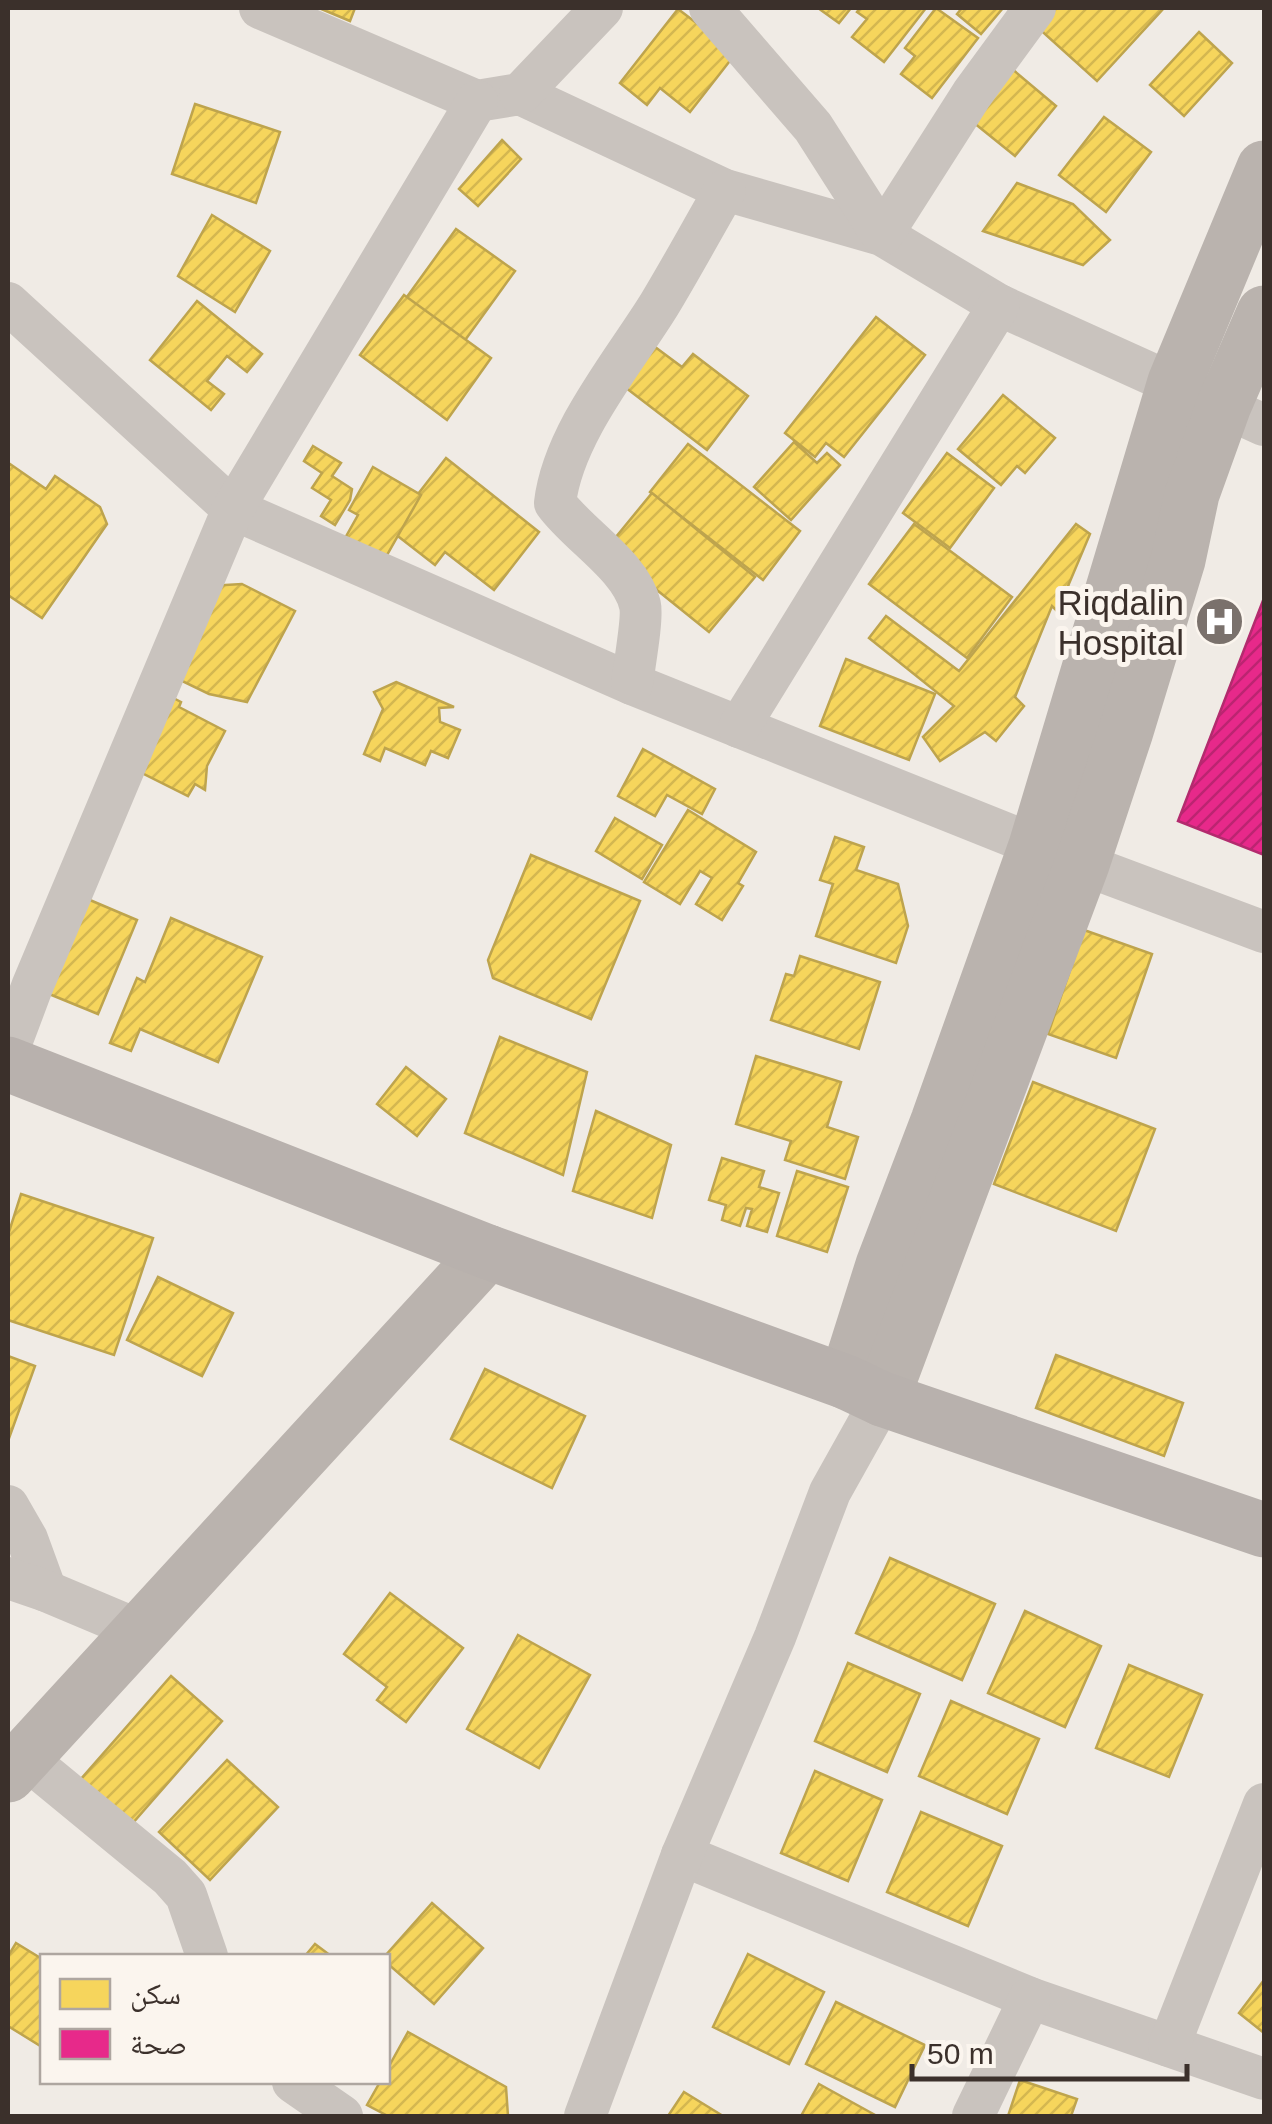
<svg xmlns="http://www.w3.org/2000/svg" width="1272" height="2124" font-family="Arial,'Noto Naskh Arabic',sans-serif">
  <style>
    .homes { fill: url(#homes-hatch); stroke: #bea44d; stroke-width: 2.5 }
    .health { fill: url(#health-hatch); stroke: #b32b6e; stroke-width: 2.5 }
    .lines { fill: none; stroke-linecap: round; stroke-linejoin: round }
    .street { stroke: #c9c3be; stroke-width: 42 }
    .secondary { stroke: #bab3ae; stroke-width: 55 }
    .primary { stroke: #b8b1ad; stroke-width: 55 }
    .labels { text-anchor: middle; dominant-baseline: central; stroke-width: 10; stroke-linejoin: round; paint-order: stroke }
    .poi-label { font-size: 35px; fill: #3b302b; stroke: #fbf5ee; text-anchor: end }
  </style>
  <defs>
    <pattern id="homes-hatch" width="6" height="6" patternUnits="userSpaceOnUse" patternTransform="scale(2.5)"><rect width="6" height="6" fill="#f6d55c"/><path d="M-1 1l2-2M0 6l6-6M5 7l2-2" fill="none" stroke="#d4b750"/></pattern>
    <pattern id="health-hatch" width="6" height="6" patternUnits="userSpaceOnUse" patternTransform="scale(2.5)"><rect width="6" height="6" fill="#e7298a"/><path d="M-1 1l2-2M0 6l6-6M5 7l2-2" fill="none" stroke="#bc2471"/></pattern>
  </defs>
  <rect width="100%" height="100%" fill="#f0ebe5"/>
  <g class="homes">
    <path d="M 319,8 L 355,8 L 350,21 Z"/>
    <path d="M 818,8 L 851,8 L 839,23 Z"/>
    <path d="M 860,8 L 926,8 L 884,62 L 852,37 L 867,19 L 857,12 Z"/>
    <path d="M 936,8 L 978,38 L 932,98 L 901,74 L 915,56 L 905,48 Z"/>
    <path d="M 962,8 L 1003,8 L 981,34 L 957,14 Z"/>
    <path d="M 1052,8 L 1164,8 L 1097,81 L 1036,26 Z"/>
    <path d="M 678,9 L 736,53 L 690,112 L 660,88 L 647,105 L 620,83 Z"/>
    <path d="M 1199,32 L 1232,63 L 1184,116 L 1150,85 Z"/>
    <path d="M 1005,63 L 1056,106 L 1015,156 L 963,114 Z"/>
    <path d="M 195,104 L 280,132 L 256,203 L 172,174 Z"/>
    <path d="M 1104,117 L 1151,152 L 1106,212 L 1059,175 Z"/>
    <path d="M 502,140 L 521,159 L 478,206 L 459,189 Z"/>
    <path d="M 1017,183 L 1073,204 L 1110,240 L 1083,265 L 983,231 Z"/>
    <path d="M 212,215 L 270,251 L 235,312 L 178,276 Z"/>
    <path d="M 456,229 L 515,271 L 463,343 L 404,301 Z"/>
    <path d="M 404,295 L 491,358 L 447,420 L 360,355 Z"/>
    <path d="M 197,301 L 262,354 L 247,372 L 227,356 L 207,381 L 224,394 L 211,410 L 150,360 Z"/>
    <path d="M 876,317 L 925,355 L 844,457 L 826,443 L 815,457 L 785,433 Z"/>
    <path d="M 647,341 L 682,367 L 693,354 L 748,396 L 707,450 L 617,381 Z"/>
    <path d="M 1003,395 L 1055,438 L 1025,473 L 1017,466 L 1001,485 L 958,449 Z"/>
    <path d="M 794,442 L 817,463 L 827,453 L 840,465 L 791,520 L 754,487 Z"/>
    <path d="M 688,444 L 800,531 L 763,580 L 650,492 Z"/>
    <path d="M 313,446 L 341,463 L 332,476 L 352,489 L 350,500 L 335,525 L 321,516 L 331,500 L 312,488 L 322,473 L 304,461 Z"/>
    <path d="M 947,453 L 994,488 L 950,548 L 903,513 Z"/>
    <path d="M 446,458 L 539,532 L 494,590 L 445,552 L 435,565 L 390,530 Z"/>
    <path d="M 10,464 L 46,489 L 55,476 L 100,507 L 107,524 L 42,618 L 8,595 L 8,468 Z"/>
    <path d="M 373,467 L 421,495 L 383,562 L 344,540 L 358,515 L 349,510 Z"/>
    <path d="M 652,493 L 755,577 L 709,632 L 606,549 Z"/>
    <path d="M 914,524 L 1012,597 L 967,658 L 869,584 Z"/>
    <path d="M 1076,524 L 1090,534 L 1068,586 L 1078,593 L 1062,616 L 1052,606 L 1015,697 L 1024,706 L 996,741 L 985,732 L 940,761 L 923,737 L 954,706 L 869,638 L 886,616 L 959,671 Z"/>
    <path d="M 242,584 L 295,611 L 247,702 L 209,694 L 155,668 L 192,587 Z"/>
    <path d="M 846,659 L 935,694 L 909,760 L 820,726 Z"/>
    <path d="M 396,682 L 454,707 L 439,708 L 440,722 L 460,730 L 448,758 L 431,751 L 425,765 L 385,748 L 380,761 L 364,754 L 383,709 L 374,692 Z"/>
    <path d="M 154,688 L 181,702 L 179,707 L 225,731 L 207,766 L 205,790 L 195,784 L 188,796 L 136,770 Z"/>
    <path d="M 643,749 L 715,789 L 702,814 L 667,795 L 655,816 L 618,796 Z"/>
    <path d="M 688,810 L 756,852 L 738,883 L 743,886 L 722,920 L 696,904 L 712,878 L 700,871 L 680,904 L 644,882 Z"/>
    <path d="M 615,818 L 662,845 L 642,879 L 596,851 Z"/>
    <path d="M 835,837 L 864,847 L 856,870 L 898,884 L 908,926 L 896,963 L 816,936 L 833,884 L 820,880 Z"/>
    <path d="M 531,855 L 640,901 L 591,1019 L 493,978 L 488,960 Z"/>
    <path d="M 71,892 L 137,920 L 98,1014 L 32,987 Z"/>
    <path d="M 171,918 L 262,957 L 218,1062 L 140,1029 L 131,1051 L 110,1043 L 137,978 L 145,982 Z"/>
    <path d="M 1084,930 L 1152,954 L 1116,1058 L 1048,1034 Z"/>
    <path d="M 800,956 L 880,982 L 859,1049 L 771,1020 L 786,974 L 794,976 Z"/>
    <path d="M 500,1037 L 587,1072 L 563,1175 L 465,1133 Z"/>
    <path d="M 756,1056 L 841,1082 L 827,1127 L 858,1137 L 845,1179 L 785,1160 L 791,1141 L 736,1124 Z"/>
    <path d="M 406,1067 L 446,1099 L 417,1136 L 377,1104 Z"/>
    <path d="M 1033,1082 L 1155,1129 L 1116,1231 L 994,1184 Z"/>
    <path d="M 596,1111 L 671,1145 L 652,1218 L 573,1191 Z"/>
    <path d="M 722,1158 L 764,1171 L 759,1187 L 779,1193 L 767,1232 L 747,1226 L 752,1209 L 746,1208 L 740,1226 L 722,1220 L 726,1205 L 709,1200 Z"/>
    <path d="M 797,1171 L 848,1187 L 827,1252 L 777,1236 Z"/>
    <path d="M 21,1194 L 153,1238 L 114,1355 L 8,1320 L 8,1235 Z"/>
    <path d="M 158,1277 L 233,1313 L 202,1376 L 127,1340 Z"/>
    <path d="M 1056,1355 L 1183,1403 L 1164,1456 L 1036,1408 Z"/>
    <path d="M 8,1356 L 35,1366 L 8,1441 Z"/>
    <path d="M 485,1369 L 585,1416 L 552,1488 L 451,1439 Z"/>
    <path d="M 890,1558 L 995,1604 L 962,1680 L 856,1633 Z"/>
    <path d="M 390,1593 L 463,1648 L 406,1722 L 377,1700 L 387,1687 L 344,1654 Z"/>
    <path d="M 1025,1611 L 1101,1646 L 1065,1727 L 988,1693 Z"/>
    <path d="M 518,1635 L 590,1675 L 539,1768 L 467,1729 Z"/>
    <path d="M 848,1663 L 920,1694 L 887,1772 L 815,1741 Z"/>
    <path d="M 1129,1665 L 1202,1695 L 1169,1777 L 1096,1748 Z"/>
    <path d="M 171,1676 L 222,1721 L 132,1824 L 81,1779 Z"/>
    <path d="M 951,1701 L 1039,1739 L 1007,1814 L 919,1776 Z"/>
    <path d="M 227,1760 L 278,1807 L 210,1880 L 159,1832 Z"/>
    <path d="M 815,1771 L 882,1800 L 848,1881 L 781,1853 Z"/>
    <path d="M 921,1812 L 1002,1846 L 968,1926 L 887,1892 Z"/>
    <path d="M 432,1903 L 483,1948 L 434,2004 L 388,1964 L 388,1956 L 385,1956 Z"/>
    <path d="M 16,1943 L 42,1959 L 42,2047 L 8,2026 L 8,1956 Z"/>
    <path d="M 315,1944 L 331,1956 L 305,1956 Z"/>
    <path d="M 748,1954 L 824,1992 L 789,2064 L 713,2027 Z"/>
    <path d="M 1264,1980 L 1264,2033 L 1239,2013 Z"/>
    <path d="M 836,2002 L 925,2045 L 895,2107 L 806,2064 Z"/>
    <path d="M 408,2032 L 506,2087 L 508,2116 L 388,2116 L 367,2105 L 380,2082 L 388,2082 L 388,2068 Z"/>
    <path d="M 1020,2080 L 1077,2099 L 1071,2116 L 1008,2116 Z"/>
    <path d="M 819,2084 L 877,2116 L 801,2116 Z"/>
    <path d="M 684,2092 L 723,2116 L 668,2116 Z"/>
  </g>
  <path class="health" d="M 1264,598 L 1264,855 L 1178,821 Z"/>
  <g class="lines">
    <g class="street">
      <path d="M 260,8 L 477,101 L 520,94 L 725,190 L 882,235 L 999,305 L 1264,425"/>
      <path d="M 710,8 L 813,127 L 882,235 L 972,94 L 1035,8"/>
      <path d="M 520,94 L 602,8"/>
      <path d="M 8,303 L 233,509 L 632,684 L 1082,864 L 1264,932"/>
      <path d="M 632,684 C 634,667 643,618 640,605 C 631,566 578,535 555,503 C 563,434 623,363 659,305 C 682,267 703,228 725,190"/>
      <path d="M 739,727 L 999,305"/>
      <path d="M 8,1051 L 32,987 L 233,509 L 477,101"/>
      <path d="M 8,1506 L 27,1539 L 46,1591"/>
      <path d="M 8,1578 L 46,1591 L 141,1631"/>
      <path d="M 24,1757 L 170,1877 L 186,1895 L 207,1956"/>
      <path d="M 682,1855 L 1030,1998 L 1264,2079"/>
      <path d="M 1169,2046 L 1264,1804"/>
      <path d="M 293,2082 L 342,2116"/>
      <path d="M 585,2116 L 682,1855 L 775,1637 L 830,1492 L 882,1399"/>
      <path d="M 973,2116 L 1030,1998"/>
    </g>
    <g class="secondary">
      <path d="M 846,1382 L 883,1265 L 938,1121 L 1036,846 L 1175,382 L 1264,168"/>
      <path d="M 882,1399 L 1082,864 L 1126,731 L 1178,560 L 1192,494 L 1224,405 L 1264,313"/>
      <path d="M 8,1775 L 488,1252"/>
    </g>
    <path class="primary" d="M 8,1064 L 488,1252 L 846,1382 L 882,1399 L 1264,1530"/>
  </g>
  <defs>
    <symbol id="hospital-disc" viewBox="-11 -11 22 22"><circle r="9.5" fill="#7a716c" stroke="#fbf5ee"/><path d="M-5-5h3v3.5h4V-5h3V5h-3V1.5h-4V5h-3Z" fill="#fff"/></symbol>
  </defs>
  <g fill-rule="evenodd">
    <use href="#hospital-disc" x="1192" y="594" width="55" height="55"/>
  </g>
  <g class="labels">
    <g class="poi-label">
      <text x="1184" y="602">Riqdalin<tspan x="1184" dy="40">Hospital</tspan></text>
    </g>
  </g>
  <rect width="1272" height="2124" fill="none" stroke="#3b302b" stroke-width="20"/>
  <rect x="40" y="1954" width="350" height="130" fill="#fbf5ee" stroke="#aea6a0" stroke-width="2.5"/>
  <rect x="60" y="1979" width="50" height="30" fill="#f6d55c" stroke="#aea6a0" stroke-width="2.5"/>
  <text x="130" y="2004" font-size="30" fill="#3b302b">سكن</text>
  <rect x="60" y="2029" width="50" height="30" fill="#e7298a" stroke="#aea6a0" stroke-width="2.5"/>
  <text x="130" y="2054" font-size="30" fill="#3b302b">صحة</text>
  <path d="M912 2064v15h275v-15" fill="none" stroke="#3b302b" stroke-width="5"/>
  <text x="927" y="2064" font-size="30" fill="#3b302b" stroke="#fbf5ee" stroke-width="8" paint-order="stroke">50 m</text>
</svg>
